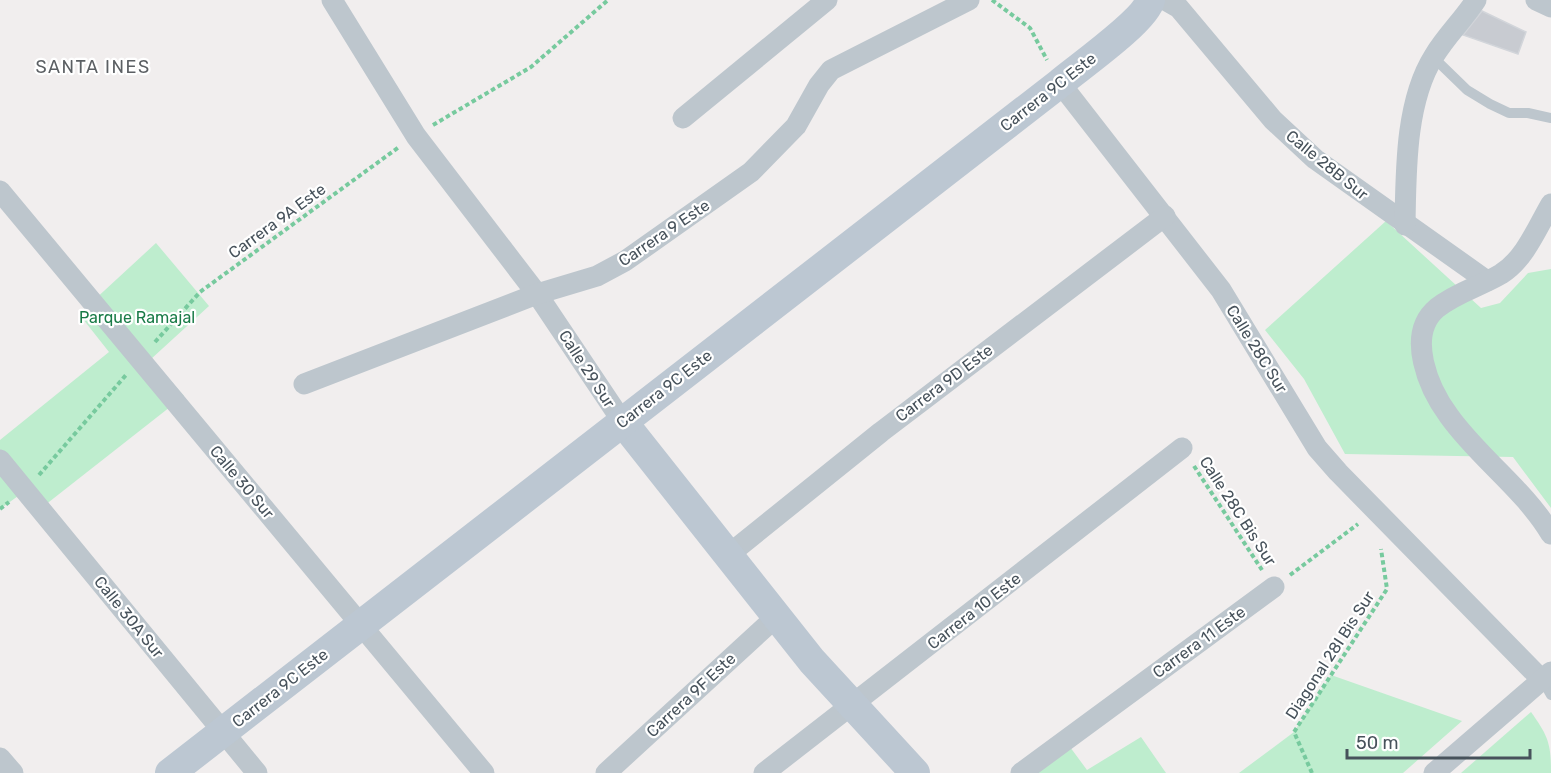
<svg xmlns="http://www.w3.org/2000/svg" width="1551" height="773" font-family="Rubik,sans-serif">
  <style>
    .green { fill: #beedce }
    .building { fill: #c8cbd1; stroke: #d2d5da; stroke-width: 1.5 }
    .lines { fill: none; stroke-linecap: round; stroke-linejoin: round }
    .path { stroke: #77ca9e; stroke-width: 4; stroke-dasharray: 4.5 3; stroke-linecap: butt }
    .lane { stroke: #bdc6cd; stroke-width: 10 }
    .street { stroke: #bdc6cd; stroke-width: 21 }
    .secondary { stroke: #bcc7d2; stroke-width: 30 }
    .labels { text-anchor: middle; dominant-baseline: central; stroke-width: 4.5; stroke-linejoin: round; paint-order: stroke }
    .street-label { font-size: 16px; fill: #47525b; stroke: #fff }
    .park-label { font-size: 16px; fill: #197b47; stroke: #fff }
    .neighbourhood-label { font-size: 18px; letter-spacing: 1.5px; fill: #5b5f63; stroke: #fff }
  </style>
  <rect width="100%" height="100%" fill="#f1eeee"/>
  <g class="green">
    <path d="M 1386,221 L 1481,308 L 1500,303 L 1528,273 L 1551,269 L 1551,508 L 1513,457 L 1345,454 L 1304,379 L 1265,330 Z"/>
    <path d="M 156,243 L 209,306 L 151,359 L 184,396 L 40,509 L 25,491 L 0,509 L 0,440 L 109,352 L 79,314 Z"/>
    <path d="M 1331,675 L 1462,721 L 1403,773 L 1239,773 L 1294,732 Z"/>
    <path d="M 1531,712 C 1548,736 1551,743 1551,773 L 1461,773 Z"/>
    <path d="M 1141,737 L 1166,773 L 1036,773 L 1070,747 L 1087,770 Z"/>
  </g>
  <path class="building" d="M 1482,11 L 1526,32 L 1518,54 L 1463,35 Z"/>
  <g class="lines">
    <g class="path">
      <path d="M 992,0 L 1030,28 L 1047,60"/>
      <path d="M 433,125 L 531,67 L 608,0"/>
      <path d="M 155,342 L 200,292 L 399,147"/>
      <path d="M 1194,466 L 1262,570"/>
      <path d="M 39,475 L 126,375"/>
      <path d="M 0,509 L 9,502"/>
      <path d="M 1290,575 L 1358,524"/>
      <path d="M 1312,773 L 1294,732 L 1387,589 L 1381,549"/>
    </g>
    <g class="lane">
      <path d="M 1433,57 L 1467,90 L 1490,104 L 1509,113 L 1528,113 L 1551,118"/>
      <path d="M 1543,681 L 1551,695"/>
    </g>
    <g class="street">
      <path d="M 332,0 L 416,136 L 537,294 L 622,421"/>
      <path d="M 1165,0 L 1179,8 L 1273,120 L 1315,159 L 1487,281"/>
      <path d="M 1536,0 L 1551,7"/>
      <path d="M 1060,83 L 1221,290 L 1317,448 L 1338,472 L 1543,681"/>
      <path d="M 683,118 L 827,0"/>
      <path d="M 0,191 L 484,773"/>
      <path d="M 1551,204 C 1537,228 1525,259 1501,274 C 1479,287 1457,292 1437,308 C 1405,335 1429,389 1449,416 C 1479,458 1524,489 1551,534"/>
      <path d="M 1405,225 C 1406,172 1405,102 1434,56 C 1446,36 1463,20 1476,0"/>
      <path d="M 304,384 L 537,294 L 597,276 L 625,261 L 751,172 L 796,126 L 819,85 L 831,70 L 969,0"/>
      <path d="M 0,460 L 257,773"/>
      <path d="M 727,556 L 881,432 L 1165,216"/>
      <path d="M 0,758 L 13,773"/>
      <path d="M 606,773 L 776,617"/>
      <path d="M 764,773 L 1182,448"/>
      <path d="M 1021,773 L 1274,587"/>
      <path d="M 1434,773 L 1551,672"/>
    </g>
    <g class="secondary">
      <path d="M 622,421 L 812,661 L 915,773"/>
      <path d="M 170,773 L 1060,83 C 1079,67 1146,20 1150,0"/>
    </g>
  </g>
  <g class="labels">
    <g class="street-label">
      <text transform="translate(1048 92) rotate(-38)">Carrera 9C Este</text>
      <text transform="translate(1327 165) rotate(39)">Calle 28B Sur</text>
      <text transform="translate(277 221) rotate(-36)">Carrera 9A Este</text>
      <text transform="translate(664 233) rotate(-34)">Carrera 9 Este</text>
      <text transform="translate(1257 349) rotate(58)">Calle 28C Sur</text>
      <text transform="translate(587 369) rotate(57)">Calle 29 Sur</text>
      <text transform="translate(944 383) rotate(-37)">Carrera 9D Este</text>
      <text transform="translate(664 389) rotate(-38)">Carrera 9C Este</text>
      <text transform="translate(242 482) rotate(50)">Calle 30 Sur</text>
      <text transform="translate(1238 511) rotate(57)">Calle 28C Bis Sur</text>
      <text transform="translate(974 611) rotate(-38)">Carrera 10 Este</text>
      <text transform="translate(129 617) rotate(51)">Calle 30A Sur</text>
      <text transform="translate(1199 642) rotate(-36)">Carrera 11 Este</text>
      <text transform="translate(1330 655) rotate(-57)">Diagonal 28I Bis Sur</text>
      <text transform="translate(280 688) rotate(-38)">Carrera 9C Este</text>
      <text transform="translate(691 695) rotate(-43)">Carrera 9F Este</text>
    </g>
    <g class="park-label">
      <text x="137" y="317">Parque Ramajal</text>
    </g>
    <g class="neighbourhood-label">
      <text x="93" y="67">SANTA INES</text>
    </g>
  </g>
  <path d="M1347 749v9h183v-9" fill="none" stroke="#47525b" stroke-width="3"/>
  <text x="1356" y="749" font-size="18" fill="#47525b" stroke="#ffffff" stroke-width="4.5" paint-order="stroke">50 m</text>
</svg>
